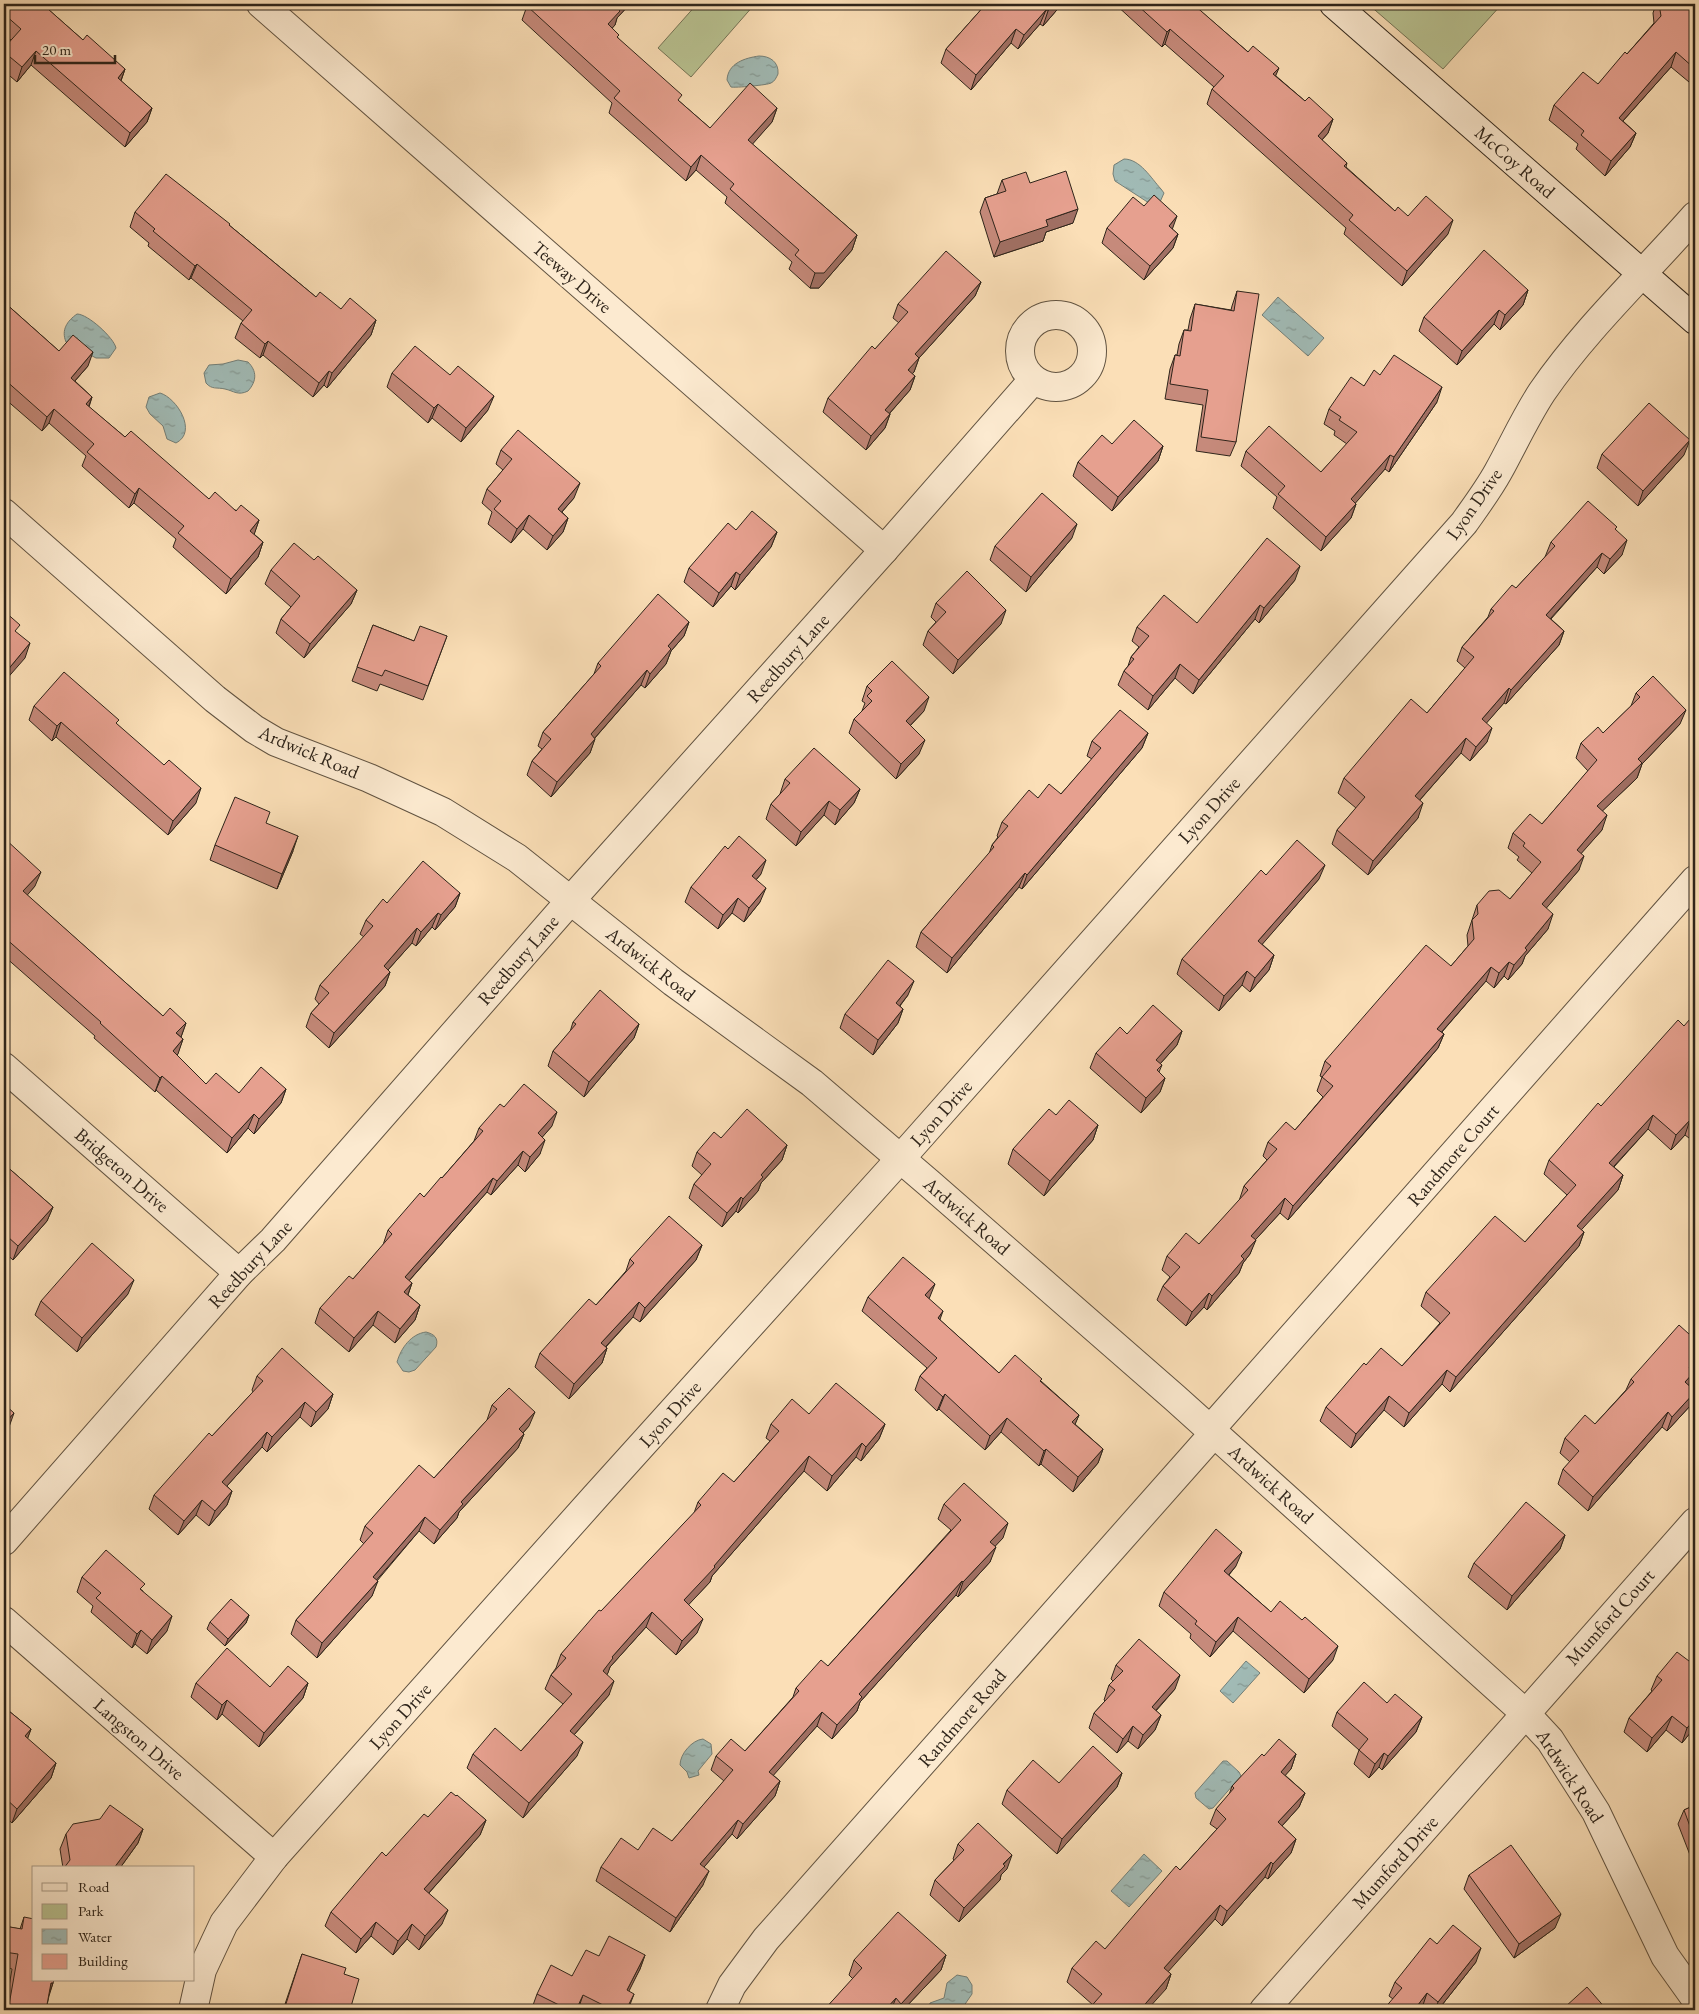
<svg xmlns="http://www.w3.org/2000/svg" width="1699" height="2014" font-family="'EB Garamond',serif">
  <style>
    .green { fill: #b9c392; stroke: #747456 }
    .water { fill: url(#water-ripples); stroke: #737f78 }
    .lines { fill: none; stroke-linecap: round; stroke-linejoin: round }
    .minor-casing { stroke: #615341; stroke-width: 30 }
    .secondary-casing { stroke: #2e241a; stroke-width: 30 }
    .minor { stroke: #fcead0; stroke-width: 28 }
    .secondary { stroke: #fcead0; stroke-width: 28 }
    .wall { fill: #c68a7b; stroke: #2e241a }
    .shaded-wall { fill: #a17064; stroke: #2e241a }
    .building { fill: #e6a08f; stroke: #2e241a }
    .labels { text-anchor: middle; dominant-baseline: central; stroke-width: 4; stroke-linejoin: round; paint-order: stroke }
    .street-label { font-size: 19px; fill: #2e241a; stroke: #fcead0 }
  </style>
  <defs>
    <pattern id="water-ripples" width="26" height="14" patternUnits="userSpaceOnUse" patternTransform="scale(1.25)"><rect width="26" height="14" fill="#a1bbb6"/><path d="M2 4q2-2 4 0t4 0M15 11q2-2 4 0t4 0" fill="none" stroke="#849893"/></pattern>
  </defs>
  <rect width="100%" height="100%" fill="#fbdfb7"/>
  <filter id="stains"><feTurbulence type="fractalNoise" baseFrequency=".004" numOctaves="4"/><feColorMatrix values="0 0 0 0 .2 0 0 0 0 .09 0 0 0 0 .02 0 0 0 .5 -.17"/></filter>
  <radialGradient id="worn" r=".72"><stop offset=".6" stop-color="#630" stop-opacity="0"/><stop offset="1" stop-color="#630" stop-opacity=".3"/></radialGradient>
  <g class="green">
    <path d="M 697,4 L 754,5 L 691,77 L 658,48 Z"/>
    <path d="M 1368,4 L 1502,4 L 1443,69 Z"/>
  </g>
  <g class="water">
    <path d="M 759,56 C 770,56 779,62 778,74 C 776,78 775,81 771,83 C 768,85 735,88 731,87 L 727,80 C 728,63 745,58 759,56 Z"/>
    <path d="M 1124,159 C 1140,159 1151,178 1161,189 L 1164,193 L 1160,202 L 1149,203 L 1115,181 L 1113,174 L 1114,165 Z"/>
    <path d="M 1278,297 L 1324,338 L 1308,356 L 1262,315 Z"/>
    <path d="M 77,314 C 88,314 114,338 116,348 L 109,358 L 96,358 L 66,342 C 61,330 67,321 77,314 Z"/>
    <path d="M 238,360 L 248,362 C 257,371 257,381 248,391 C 238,396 234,391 225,389 C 217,387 212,390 206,383 L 204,373 L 209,365 L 223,364 Z"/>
    <path d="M 160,393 C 177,398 198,432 176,443 L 167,439 L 163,426 L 150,414 L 146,407 L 149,397 Z"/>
    <path d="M 426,1332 C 434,1334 439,1338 436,1347 L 415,1370 L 409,1372 L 403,1371 L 397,1362 C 401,1348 411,1334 426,1332 Z"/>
    <path d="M 1246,1661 L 1260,1673 L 1233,1703 L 1220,1691 Z"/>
    <path d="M 703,1739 L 711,1744 L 712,1754 L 698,1771 L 699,1775 L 689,1778 L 687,1772 L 680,1765 C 680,1754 692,1740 703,1739 Z"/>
    <path d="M 1223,1761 L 1227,1761 L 1239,1772 L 1241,1776 L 1213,1808 L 1209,1809 L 1196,1798 L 1195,1793 Z"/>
    <path d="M 1144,1854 L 1162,1871 L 1129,1907 L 1111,1891 Z"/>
    <path d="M 957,1975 L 967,1977 L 972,1985 L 972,1994 L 961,2010 L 928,2010 L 930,2003 L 944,1998 L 947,1983 Z"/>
  </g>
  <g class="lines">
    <defs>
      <g id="minor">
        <path d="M 261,4 L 884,550"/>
        <circle cx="1056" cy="351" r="36"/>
        <path d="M 4,513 L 215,699 L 254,729 L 276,742 L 369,778 L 443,812 L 517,858 L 673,982 L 812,1083 L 930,1184 L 1175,1398 L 1525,1713 L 1550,1740 L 1596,1812 L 1665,1956 L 1695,1998"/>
        <path d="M 4,1067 L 239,1273"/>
        <path d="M 4,1541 L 239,1273 L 273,1240 L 570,901 L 884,550 L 1033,380"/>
        <path d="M 4,1621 L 274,1857"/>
        <path d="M 193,2010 L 202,1970 L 224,1923 L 274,1857 L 595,1497 L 901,1158 L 1464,523 C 1476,506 1488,490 1498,472 C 1513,445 1525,418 1542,392 C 1586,328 1644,274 1695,216"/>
        <path d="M 720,2010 L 732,1985 L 766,1939 L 1208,1440 L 1216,1423 L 1695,880"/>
        <path d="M 1264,2010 L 1695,1522"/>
      </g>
      <path id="secondary" d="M 1334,4 L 1695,320"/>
    </defs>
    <use href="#minor" class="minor-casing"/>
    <use href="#secondary" class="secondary-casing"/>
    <use href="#minor" class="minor"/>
    <use href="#secondary" class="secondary"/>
  </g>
  <g class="wall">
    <path d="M 4,4 L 49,10 L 83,40 L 125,69 L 121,81 L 152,108 L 147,122 L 125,147 L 31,65 L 17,82 L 4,71 L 4,48 L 11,40 L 4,33 Z"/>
    <path d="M 529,4 L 630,4 L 617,18 L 615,25 L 612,28 L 618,38 L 679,101 L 710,128 L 777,108 L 772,122 L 752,144 L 857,235 L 852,250 L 819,288 L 810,288 L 789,269 L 792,262 L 725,203 L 727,197 L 696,170 L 686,181 L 609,113 L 612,103 L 522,20 L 527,6 Z"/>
    <path d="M 986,4 L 1062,4 L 1043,26 L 1040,24 L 1018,49 L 1011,43 L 971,90 L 941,63 L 946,49 Z"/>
    <path d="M 1115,4 L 1197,4 L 1196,7 L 1305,101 L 1333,119 L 1328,133 L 1322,140 L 1347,163 L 1346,167 L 1395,211 L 1448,234 L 1402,286 L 1344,234 L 1346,228 L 1207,104 L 1212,89 L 1214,87 L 1165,44 L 1162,47 Z"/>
    <path d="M 1656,4 L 1695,4 L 1695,75 L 1689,82 L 1671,67 L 1623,121 L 1636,133 L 1630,147 L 1605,176 L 1576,149 L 1578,144 L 1549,120 L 1554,105 L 1598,84 L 1627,54 L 1654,23 L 1653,13 Z"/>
    <path d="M 1002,180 L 1030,183 L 1073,223 L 1046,232 L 1043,241 L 994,257 L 980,212 L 985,198 L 997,194 Z"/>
    <path d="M 1144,206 L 1178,234 L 1173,248 L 1144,280 L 1102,243 L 1107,228 Z"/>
    <path d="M 135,212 L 229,225 L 316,297 L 341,309 L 376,320 L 371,335 L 327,388 L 324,385 L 313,397 L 263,355 L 260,358 L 235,338 L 241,323 L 243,321 L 191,278 L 189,280 L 148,246 L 149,243 L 130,227 Z"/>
    <path d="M 981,282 L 975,296 L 919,358 L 914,372 L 912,374 L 915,376 L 910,390 L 890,413 L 890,414 L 885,428 L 866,450 L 823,412 L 828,398 L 875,349 L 899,323 L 893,318 L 898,304 Z"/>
    <path d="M 1528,290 L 1523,305 L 1500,330 L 1494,324 L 1457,365 L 1419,331 L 1424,317 Z"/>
    <path d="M 1237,291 L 1236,442 L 1230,456 L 1196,451 L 1203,405 L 1165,399 L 1170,369 L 1175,355 L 1177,355 L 1179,344 L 1184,330 L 1188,330 L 1190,319 L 1195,304 L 1231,310 L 1232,306 Z"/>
    <path d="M 4,302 L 59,351 L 88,366 L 75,381 L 92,397 L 89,407 L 125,437 L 209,499 L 259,520 L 254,534 L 263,542 L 258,557 L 226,594 L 173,547 L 176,539 L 134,503 L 129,508 L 82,466 L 86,456 L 49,423 L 42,431 L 4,398 Z"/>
    <path d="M 392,373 L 488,410 L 461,442 L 432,418 L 428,423 L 387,387 Z"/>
    <path d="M 1380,375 L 1437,402 L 1389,472 L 1385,469 L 1355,503 L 1356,504 L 1351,518 L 1321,551 L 1273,508 L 1277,497 L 1241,466 L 1246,451 L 1321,472 L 1347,444 L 1334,435 L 1335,431 L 1324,424 L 1329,409 Z"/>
    <path d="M 1163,446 L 1158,461 L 1112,511 L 1073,476 L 1078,462 Z"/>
    <path d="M 501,450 L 574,498 L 562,512 L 568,518 L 563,532 L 547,550 L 523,529 L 511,543 L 488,524 L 492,512 L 482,503 L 487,489 L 503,470 L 496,464 Z"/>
    <path d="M 1602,454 L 1684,455 L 1638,506 L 1597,468 Z"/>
    <path d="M 736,530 L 777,532 L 771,547 L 735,590 L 731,586 L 713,607 L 684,582 L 689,568 Z"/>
    <path d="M 1616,530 L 1622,555 L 1604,574 L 1597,567 L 1551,619 L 1564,631 L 1559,645 L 1506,704 L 1504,703 L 1486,723 L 1487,742 L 1470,761 L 1461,753 L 1420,800 L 1418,818 L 1368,875 L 1332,844 L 1337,830 L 1356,808 L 1338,793 L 1344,778 L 1427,713 L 1465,668 L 1457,661 L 1462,647 L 1488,617 L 1491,609 L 1516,588 L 1545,557 L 1551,542 Z"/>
    <path d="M 1072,538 L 1026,592 L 990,560 L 995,546 Z"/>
    <path d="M 314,560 L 357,590 L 351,604 L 304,658 L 276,633 L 281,619 L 291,607 L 265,584 L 271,570 Z"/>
    <path d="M 1295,580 L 1259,623 L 1255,619 L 1193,694 L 1175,678 L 1148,710 L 1118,685 L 1124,671 L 1128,666 L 1131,657 L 1139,647 L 1132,641 L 1137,627 L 1197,623 Z"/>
    <path d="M 936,603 L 1001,624 L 953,674 L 923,645 L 928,631 L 936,622 L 931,617 Z"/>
    <path d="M 689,622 L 684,636 L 671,651 L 666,664 L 645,688 L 641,685 L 595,738 L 590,753 L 551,797 L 527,775 L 532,761 L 542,749 L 538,746 L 543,732 L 594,674 L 598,663 Z"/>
    <path d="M 373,625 L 414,641 L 447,636 L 423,700 L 380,684 L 377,691 L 352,681 Z"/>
    <path d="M 867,686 L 924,711 L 910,726 L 919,754 L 896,779 L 849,733 L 854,719 L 862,711 L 865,703 L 862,701 Z"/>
    <path d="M 1636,693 L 1680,724 L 1642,764 L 1637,778 L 1602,811 L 1602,830 L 1581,853 L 1579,870 L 1546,908 L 1548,929 L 1525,956 L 1522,964 L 1508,980 L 1504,976 L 1494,988 L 1486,981 L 1442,1032 L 1444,1034 L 1438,1048 L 1416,1074 L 1288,1220 L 1280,1213 L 1255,1240 L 1250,1254 L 1243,1263 L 1239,1273 L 1207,1310 L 1204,1307 L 1186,1326 L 1157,1300 L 1163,1286 L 1170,1277 L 1162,1270 L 1167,1256 L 1199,1244 L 1239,1201 L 1244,1186 L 1267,1160 L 1263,1156 L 1268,1142 L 1295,1130 L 1323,1097 L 1317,1091 L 1322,1077 L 1320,1076 L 1325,1061 L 1451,966 L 1468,946 L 1467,935 L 1477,905 L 1510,899 L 1532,873 L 1517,860 L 1519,857 L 1508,848 L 1513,833 L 1542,824 L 1588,771 L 1576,758 L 1581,743 L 1603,733 L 1631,706 Z"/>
    <path d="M 34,706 L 117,724 L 196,803 L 168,835 L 56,737 L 52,741 L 29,720 Z"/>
    <path d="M 1148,733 L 1142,748 L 1022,889 L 1019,887 L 947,973 L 916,947 L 921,932 L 989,854 L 992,845 L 998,837 L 997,836 L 1002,822 L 1038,798 L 1061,794 L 1092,759 L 1087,756 L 1092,741 Z"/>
    <path d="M 785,779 L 860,789 L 854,803 L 835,825 L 824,815 L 796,846 L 766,819 L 771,804 L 780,794 Z"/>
    <path d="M 4,838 L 35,886 L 27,895 L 163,1016 L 186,1023 L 181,1037 L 183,1039 L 177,1055 L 206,1084 L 239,1093 L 286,1089 L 281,1103 L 254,1134 L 248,1128 L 227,1153 L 156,1090 L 155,1092 L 94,1038 L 95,1036 L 4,956 Z"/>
    <path d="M 215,845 L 293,851 L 277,889 L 210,860 Z"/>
    <path d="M 761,874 L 756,880 L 760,902 L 744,922 L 732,913 L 718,929 L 685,902 L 691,887 Z"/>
    <path d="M 1266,875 L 1319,879 L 1262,944 L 1274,955 L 1269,970 L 1250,992 L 1242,985 L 1219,1011 L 1177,974 L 1182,959 Z"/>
    <path d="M 460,893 L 455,907 L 435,930 L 432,927 L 416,946 L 412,943 L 388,970 L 390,972 L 385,986 L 329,1048 L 306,1027 L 311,1013 L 319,1004 L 315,999 L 320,985 L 364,937 L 360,934 L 366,920 L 387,903 Z"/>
    <path d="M 908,995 L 900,1006 L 903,1009 L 898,1023 L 873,1055 L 840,1028 L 845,1014 Z"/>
    <path d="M 573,1022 L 639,1024 L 634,1038 L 584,1097 L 548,1066 L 553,1051 L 570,1032 Z"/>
    <path d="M 1684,1026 L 1695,1131 L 1689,1138 L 1685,1135 L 1671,1150 L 1648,1129 L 1614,1167 L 1623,1175 L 1618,1190 L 1581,1229 L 1584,1232 L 1579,1246 L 1450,1392 L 1442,1384 L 1404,1427 L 1384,1410 L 1351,1448 L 1320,1421 L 1326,1407 L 1366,1365 L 1402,1366 L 1440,1323 L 1421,1306 L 1426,1292 L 1525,1242 L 1567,1195 L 1544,1174 L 1549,1160 L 1601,1106 Z"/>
    <path d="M 1182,1031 L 1177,1045 L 1160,1064 L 1162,1065 L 1159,1072 L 1165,1078 L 1160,1092 L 1141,1113 L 1090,1068 L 1096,1053 L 1127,1034 Z"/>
    <path d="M 504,1107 L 552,1126 L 542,1137 L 540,1154 L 525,1172 L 518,1165 L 491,1195 L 487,1192 L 409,1281 L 412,1283 L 408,1295 L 420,1305 L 415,1320 L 395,1343 L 373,1325 L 349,1352 L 315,1323 L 320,1308 L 353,1279 L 383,1245 L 388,1230 L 424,1197 L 442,1178 L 474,1141 L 479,1128 Z"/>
    <path d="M 1056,1115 L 1098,1125 L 1093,1140 L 1044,1196 L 1008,1164 L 1013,1149 Z"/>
    <path d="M 721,1138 L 787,1145 L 782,1160 L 761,1183 L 758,1191 L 738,1213 L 736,1211 L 722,1227 L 689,1198 L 694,1184 L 702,1175 L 692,1166 L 697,1152 Z"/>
    <path d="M 4,1164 L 53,1207 L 47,1221 L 13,1260 L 4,1252 Z"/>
    <path d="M 702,1245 L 696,1260 L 640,1322 L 633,1317 L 606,1347 L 607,1348 L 602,1363 L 569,1399 L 535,1367 L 540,1353 L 596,1305 L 626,1271 L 630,1259 Z"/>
    <path d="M 128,1294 L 77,1352 L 35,1315 L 41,1301 Z"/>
    <path d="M 868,1297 L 929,1299 L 940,1320 L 999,1373 L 1041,1381 L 1079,1415 L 1075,1424 L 1103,1449 L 1098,1463 L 1073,1492 L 1041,1464 L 1039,1466 L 1001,1432 L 985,1450 L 939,1409 L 937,1411 L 915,1390 L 920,1376 L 927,1368 L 862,1311 Z"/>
    <path d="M 1693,1372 L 1689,1385 L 1695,1391 L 1695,1392 L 1690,1406 L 1667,1431 L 1662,1427 L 1588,1511 L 1558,1484 L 1563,1469 L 1570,1462 L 1560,1453 L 1565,1438 L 1595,1424 L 1626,1390 L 1631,1379 Z"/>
    <path d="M 257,1376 L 333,1394 L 328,1409 L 311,1427 L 300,1417 L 267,1452 L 262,1447 L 227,1486 L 232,1491 L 227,1505 L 209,1526 L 196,1515 L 178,1535 L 149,1509 L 154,1495 L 212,1436 L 253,1392 L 252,1390 Z"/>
    <path d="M 492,1405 L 529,1426 L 523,1433 L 524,1434 L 518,1448 L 459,1512 L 457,1518 L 434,1544 L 419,1531 L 377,1581 L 372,1596 L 317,1658 L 291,1634 L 296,1620 L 364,1544 L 360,1540 L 365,1526 L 434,1478 L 487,1420 Z"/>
    <path d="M 809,1414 L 885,1424 L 879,1439 L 861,1461 L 856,1457 L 827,1491 L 804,1471 L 712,1576 L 710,1582 L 688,1605 L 697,1633 L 676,1655 L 646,1627 L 610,1667 L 607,1674 L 609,1695 L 574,1735 L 577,1756 L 523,1818 L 467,1768 L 473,1754 L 521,1751 L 563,1704 L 545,1689 L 551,1675 L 556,1668 L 561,1654 L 694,1513 L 698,1502 L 734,1482 L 770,1441 L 766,1438 L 771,1424 Z"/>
    <path d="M 944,1504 L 1003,1538 L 995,1546 L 990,1562 L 958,1597 L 956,1595 L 860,1702 L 857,1711 L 832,1739 L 817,1726 L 773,1775 L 780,1781 L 775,1796 L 737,1839 L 732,1834 L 704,1867 L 703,1885 L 670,1932 L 596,1881 L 601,1867 L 638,1850 L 672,1841 L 724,1781 L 711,1770 L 716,1756 L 745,1751 L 793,1697 L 796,1688 L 828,1666 L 951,1530 L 938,1519 Z"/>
    <path d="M 1565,1535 L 1560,1549 L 1507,1610 L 1468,1577 L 1474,1563 Z"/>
    <path d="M 1236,1566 L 1229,1575 L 1271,1612 L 1333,1660 L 1304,1693 L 1233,1631 L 1210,1657 L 1190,1638 L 1191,1634 L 1159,1606 L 1164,1592 Z"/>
    <path d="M 82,1577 L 142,1590 L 167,1631 L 147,1654 L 135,1644 L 132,1648 L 91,1612 L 93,1606 L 77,1592 Z"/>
    <path d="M 249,1615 L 246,1623 L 225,1646 L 207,1629 L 210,1622 Z"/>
    <path d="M 1695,1654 L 1695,1727 L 1682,1743 L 1666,1730 L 1647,1752 L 1624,1732 L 1629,1718 L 1652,1691 L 1651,1690 L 1657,1676 L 1689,1661 Z"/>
    <path d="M 1116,1665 L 1175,1689 L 1156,1711 L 1161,1715 L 1155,1730 L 1138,1749 L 1128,1741 L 1117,1753 L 1089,1728 L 1094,1713 L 1105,1701 L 1104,1700 L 1109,1685 L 1113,1681 L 1111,1679 Z"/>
    <path d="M 196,1683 L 270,1687 L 308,1683 L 303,1698 L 259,1747 L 222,1714 L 217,1720 L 191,1697 Z"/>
    <path d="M 1387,1703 L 1422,1717 L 1416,1732 L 1382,1770 L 1379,1767 L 1369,1778 L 1354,1764 L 1359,1750 L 1332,1726 L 1337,1712 Z"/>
    <path d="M 4,1707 L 31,1729 L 27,1739 L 56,1763 L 51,1778 L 12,1823 L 4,1816 Z"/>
    <path d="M 1296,1754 L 1291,1769 L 1285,1775 L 1305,1793 L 1299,1807 L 1282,1826 L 1296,1839 L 1291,1853 L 1268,1879 L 1265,1877 L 1222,1926 L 1215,1919 L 1168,1971 L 1171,1974 L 1166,1989 L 1093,2005 L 1067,1982 L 1072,1968 L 1105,1949 L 1180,1870 L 1217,1829 L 1210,1824 L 1216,1809 L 1229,1795 L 1232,1786 L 1264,1756 Z"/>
    <path d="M 1122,1773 L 1117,1787 L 1057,1854 L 1002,1804 L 1007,1790 L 1059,1783 Z"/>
    <path d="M 456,1796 L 486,1820 L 480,1835 L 429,1893 L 442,1924 L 419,1950 L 407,1939 L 393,1955 L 371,1936 L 356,1953 L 325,1926 L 331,1912 L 386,1856 L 428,1817 Z"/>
    <path d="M 1695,1805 L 1695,1868 L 1678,1824 L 1684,1810 Z"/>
    <path d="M 143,1829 L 138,1843 L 120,1868 L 63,1868 L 60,1849 L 66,1834 Z"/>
    <path d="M 958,1844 L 1007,1869 L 1001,1875 L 1000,1880 L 959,1922 L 930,1895 L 935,1880 L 954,1860 L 953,1859 Z"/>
    <path d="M 1469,1875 L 1555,1928 L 1514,1958 L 1464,1889 Z"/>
    <path d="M 24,1917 L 53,1983 L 49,1996 L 46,2010 L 5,2010 L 12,1969 L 4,1967 L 4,1926 L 20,1929 Z"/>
    <path d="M 1437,1944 L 1476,1962 L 1438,2010 L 1426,2010 L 1422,2008 L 1393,1999 L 1389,1996 L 1395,1982 Z"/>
    <path d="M 302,1954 L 344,1974 L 350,2010 L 283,2010 Z"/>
    <path d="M 645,1955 L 640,1969 L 628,1991 L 628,2010 L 536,2010 L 532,2008 L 537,1994 L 572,1976 L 599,1956 Z"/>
    <path d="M 946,1955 L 941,1970 L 903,2010 L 824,2010 L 853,1979 L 849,1975 L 854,1960 Z"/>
  </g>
  <g class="shaded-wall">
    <path d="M 622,4 L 630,4 L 617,18 L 615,25 L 603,39 L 608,24 L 618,9 Z"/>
    <path d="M 1054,4 L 1062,4 L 1043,26 L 1048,11 Z"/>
    <path d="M 1046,10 L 1040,24 L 1018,49 L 1024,35 Z"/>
    <path d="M 1016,29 L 1011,43 L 971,90 L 976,75 Z"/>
    <path d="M 1170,29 L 1165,44 L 1162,47 L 1167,32 Z"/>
    <path d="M 36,51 L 31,65 L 17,82 L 22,67 Z"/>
    <path d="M 1676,52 L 1671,67 L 1613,132 L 1619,118 Z"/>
    <path d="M 1695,67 L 1695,75 L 1689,82 L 1694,68 Z"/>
    <path d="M 1279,68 L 1273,82 L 1273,74 Z"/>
    <path d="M 125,69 L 120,83 L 118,78 Z"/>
    <path d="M 152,108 L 147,122 L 125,147 L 130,133 Z"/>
    <path d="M 777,108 L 772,122 L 743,155 L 748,140 Z"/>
    <path d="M 1333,119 L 1328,133 L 1313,150 L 1318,136 Z"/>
    <path d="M 1636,133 L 1630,147 L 1605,176 L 1611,161 Z"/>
    <path d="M 701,155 L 696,170 L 686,181 L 691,167 Z"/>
    <path d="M 1078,209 L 1073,223 L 1046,232 L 1043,241 L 994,257 L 1000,242 L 1046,220 Z"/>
    <path d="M 1177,216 L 1172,230 L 1169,226 Z"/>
    <path d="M 1453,220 L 1448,234 L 1402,286 L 1407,271 Z"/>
    <path d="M 1178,234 L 1173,248 L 1144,280 L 1150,266 Z"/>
    <path d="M 857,235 L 852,250 L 819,288 L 810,288 L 815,273 Z"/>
    <path d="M 197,264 L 191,278 L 189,280 L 195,266 Z"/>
    <path d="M 981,282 L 975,296 L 919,358 L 914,372 L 903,384 L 915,354 Z"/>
    <path d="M 1528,290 L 1523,305 L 1500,330 L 1505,315 Z"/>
    <path d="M 1499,310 L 1494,324 L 1457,365 L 1462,351 Z"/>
    <path d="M 376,320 L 371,335 L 327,388 L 332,373 Z"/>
    <path d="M 268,341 L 263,355 L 260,358 L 265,344 Z"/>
    <path d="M 93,352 L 88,366 L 65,392 L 71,378 Z"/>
    <path d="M 329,371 L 324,385 L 313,397 L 319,383 Z"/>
    <path d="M 915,376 L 910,390 L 880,424 L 885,410 Z"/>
    <path d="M 1442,387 L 1437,402 L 1389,472 L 1394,457 Z"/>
    <path d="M 494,396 L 488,410 L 461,442 L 466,428 Z"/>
    <path d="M 92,397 L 87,411 L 86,404 Z"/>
    <path d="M 438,404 L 432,418 L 428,423 L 434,408 Z"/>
    <path d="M 54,409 L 49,423 L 42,431 L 47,417 Z"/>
    <path d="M 890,414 L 885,428 L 866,450 L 871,436 Z"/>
    <path d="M 1690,440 L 1684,455 L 1638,506 L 1643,491 Z"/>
    <path d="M 1163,446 L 1158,461 L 1112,511 L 1118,497 Z"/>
    <path d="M 1390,455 L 1385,469 L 1346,514 L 1351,499 Z"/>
    <path d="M 580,483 L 574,498 L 552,523 L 558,509 Z"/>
    <path d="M 139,488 L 134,503 L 129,508 L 135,494 Z"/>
    <path d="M 1356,504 L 1351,518 L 1321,551 L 1326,537 Z"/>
    <path d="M 529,515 L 523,529 L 511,543 L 517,529 Z"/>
    <path d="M 568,518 L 563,532 L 547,550 L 553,536 Z"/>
    <path d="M 259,520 L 254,535 L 250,531 Z"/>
    <path d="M 1077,524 L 1072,538 L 1026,592 L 1031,577 Z"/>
    <path d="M 777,532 L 771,547 L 735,590 L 740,575 Z"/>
    <path d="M 1627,540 L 1622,555 L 1604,574 L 1610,559 Z"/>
    <path d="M 263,542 L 258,557 L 226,594 L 231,579 Z"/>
    <path d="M 1602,553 L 1597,567 L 1541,629 L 1546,615 Z"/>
    <path d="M 1300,566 L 1295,580 L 1259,623 L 1264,608 Z"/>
    <path d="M 736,572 L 731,586 L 713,607 L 719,593 Z"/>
    <path d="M 357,590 L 351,604 L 304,658 L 310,644 Z"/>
    <path d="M 1260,605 L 1255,619 L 1193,694 L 1199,680 Z"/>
    <path d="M 1006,610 L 1001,624 L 953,674 L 958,660 Z"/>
    <path d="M 689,622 L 684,636 L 671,651 L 666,664 L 645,688 L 650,674 L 668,646 Z"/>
    <path d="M 1564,631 L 1559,645 L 1506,704 L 1511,690 Z"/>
    <path d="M 30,643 L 25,658 L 4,682 L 4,677 L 6,672 Z"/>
    <path d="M 1180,664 L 1175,678 L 1148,710 L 1153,696 Z"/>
    <path d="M 647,670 L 641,685 L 585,749 L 591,734 Z"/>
    <path d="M 1509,688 L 1504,703 L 1477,734 L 1482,719 Z"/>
    <path d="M 929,697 L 924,711 L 900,736 L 906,721 Z"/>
    <path d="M 1686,710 L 1680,724 L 1642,764 L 1637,778 L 1592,821 L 1597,806 L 1638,759 Z"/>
    <path d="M 61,722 L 56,737 L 52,741 L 57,726 Z"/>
    <path d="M 1492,728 L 1487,742 L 1470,761 L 1476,747 Z"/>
    <path d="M 1148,733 L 1142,748 L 1022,889 L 1027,875 Z"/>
    <path d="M 1466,738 L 1461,753 L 1410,811 L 1415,796 Z"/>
    <path d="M 595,739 L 590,753 L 551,797 L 557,782 Z"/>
    <path d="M 925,740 L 919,754 L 896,779 L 901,764 Z"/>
    <path d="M 201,788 L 196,803 L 168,835 L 173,821 Z"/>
    <path d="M 860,789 L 854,803 L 835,825 L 840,810 Z"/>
    <path d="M 829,801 L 824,815 L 796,846 L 801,832 Z"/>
    <path d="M 1423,803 L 1418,818 L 1368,875 L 1373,861 Z"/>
    <path d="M 1607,815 L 1602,830 L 1572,864 L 1577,850 Z"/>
    <path d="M 298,836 L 293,851 L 277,889 L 282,874 Z"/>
    <path d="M 1584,856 L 1579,870 L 1537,919 L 1542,904 Z"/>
    <path d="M 766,860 L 761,874 L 746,891 L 752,876 Z"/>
    <path d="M 1325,865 L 1319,879 L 1253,955 L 1258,941 Z"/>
    <path d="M 41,872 L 35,886 L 18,906 L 23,891 Z"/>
    <path d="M 1025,873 L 1019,887 L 947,973 L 952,958 Z"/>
    <path d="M 766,888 L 760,902 L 744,922 L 749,908 Z"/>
    <path d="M 460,893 L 455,907 L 435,930 L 441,915 Z"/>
    <path d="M 738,898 L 732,913 L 718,929 L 723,915 Z"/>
    <path d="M 438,913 L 432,927 L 416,946 L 421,932 Z"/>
    <path d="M 1553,914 L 1548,929 L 1525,956 L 1522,964 L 1508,980 L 1514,965 L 1525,948 Z"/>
    <path d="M 417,928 L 412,943 L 378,981 L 384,966 Z"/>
    <path d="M 1274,955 L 1269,970 L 1250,992 L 1255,978 Z"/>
    <path d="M 1509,962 L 1504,976 L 1494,988 L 1499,973 Z"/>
    <path d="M 1491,967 L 1486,981 L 1432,1043 L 1437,1029 Z"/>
    <path d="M 1247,971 L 1242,985 L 1219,1011 L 1224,996 Z"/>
    <path d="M 390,972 L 385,986 L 329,1048 L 334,1033 Z"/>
    <path d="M 914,981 L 908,995 L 890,1018 L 896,1003 Z"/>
    <path d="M 903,1009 L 898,1023 L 873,1055 L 878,1040 Z"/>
    <path d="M 186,1023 L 181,1037 L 176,1033 Z"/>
    <path d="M 639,1024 L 634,1038 L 584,1097 L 589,1082 Z"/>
    <path d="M 1182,1031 L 1177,1045 L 1151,1074 L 1156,1060 Z"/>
    <path d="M 1444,1034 L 1438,1048 L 1288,1220 L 1293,1206 Z"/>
    <path d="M 183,1039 L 178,1054 L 168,1065 L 173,1051 Z"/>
    <path d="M 162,1076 L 156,1090 L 155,1092 L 160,1078 Z"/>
    <path d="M 1165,1078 L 1160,1092 L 1141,1113 L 1146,1098 Z"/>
    <path d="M 286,1089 L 281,1103 L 254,1134 L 259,1119 Z"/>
    <path d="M 557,1112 L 552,1126 L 533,1148 L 538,1133 Z"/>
    <path d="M 254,1114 L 248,1128 L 227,1153 L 232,1138 Z"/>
    <path d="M 1653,1115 L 1648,1129 L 1604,1177 L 1609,1163 Z"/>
    <path d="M 1690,1120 L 1685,1135 L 1671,1150 L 1676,1135 Z"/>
    <path d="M 1695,1123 L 1695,1131 L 1689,1138 L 1694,1124 Z"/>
    <path d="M 1098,1125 L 1093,1140 L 1044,1196 L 1050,1181 Z"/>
    <path d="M 545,1140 L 540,1154 L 525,1172 L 530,1157 Z"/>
    <path d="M 787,1145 L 782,1160 L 761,1183 L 758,1191 L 738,1213 L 743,1199 L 761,1175 Z"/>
    <path d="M 523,1151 L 518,1165 L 491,1195 L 497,1181 Z"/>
    <path d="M 1623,1175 L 1618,1190 L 1572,1240 L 1577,1226 Z"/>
    <path d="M 493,1178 L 487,1192 L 399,1292 L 405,1277 Z"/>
    <path d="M 741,1197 L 736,1211 L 722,1227 L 727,1213 Z"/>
    <path d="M 1285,1198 L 1280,1213 L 1246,1250 L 1251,1236 Z"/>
    <path d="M 53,1207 L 47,1221 L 13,1260 L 18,1246 Z"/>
    <path d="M 1584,1232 L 1579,1246 L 1450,1392 L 1456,1377 Z"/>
    <path d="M 8,1237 L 4,1250 L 4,1242 Z"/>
    <path d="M 1256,1240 L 1250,1254 L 1243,1263 L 1239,1273 L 1207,1310 L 1212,1296 L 1241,1256 Z"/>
    <path d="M 702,1245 L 696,1260 L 640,1322 L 645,1308 Z"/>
    <path d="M 134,1280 L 128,1294 L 77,1352 L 82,1338 Z"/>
    <path d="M 412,1283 L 407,1297 L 404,1292 Z"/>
    <path d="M 935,1284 L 929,1299 L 925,1295 Z"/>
    <path d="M 1209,1293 L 1204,1307 L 1186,1326 L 1192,1312 Z"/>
    <path d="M 639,1302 L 633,1317 L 596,1357 L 601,1343 Z"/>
    <path d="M 420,1305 L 415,1320 L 395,1343 L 400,1329 Z"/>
    <path d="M 378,1311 L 373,1325 L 349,1352 L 354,1338 Z"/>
    <path d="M 943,1311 L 938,1325 L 938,1318 Z"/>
    <path d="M 607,1348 L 602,1363 L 569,1399 L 574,1384 Z"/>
    <path d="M 1695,1360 L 1695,1369 L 1683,1382 L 1689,1368 Z"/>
    <path d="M 1447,1370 L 1442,1384 L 1404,1427 L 1409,1413 Z"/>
    <path d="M 1694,1372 L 1688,1387 L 1685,1382 Z"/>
    <path d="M 1695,1392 L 1690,1406 L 1667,1431 L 1672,1417 Z"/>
    <path d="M 333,1394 L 328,1409 L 311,1427 L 316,1412 Z"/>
    <path d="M 945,1394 L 939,1409 L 937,1411 L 943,1397 Z"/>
    <path d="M 1389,1396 L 1384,1410 L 1351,1448 L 1356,1434 Z"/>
    <path d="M 305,1402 L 300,1417 L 267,1452 L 272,1437 Z"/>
    <path d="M 535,1412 L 529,1426 L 513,1444 L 519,1429 Z"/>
    <path d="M 1668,1412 L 1662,1427 L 1588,1511 L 1593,1497 Z"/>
    <path d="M 14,1413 L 9,1427 L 4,1433 L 4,1424 Z"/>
    <path d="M 1079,1415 L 1073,1429 L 1072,1422 Z"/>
    <path d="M 1007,1418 L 1001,1432 L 985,1450 L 990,1436 Z"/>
    <path d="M 885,1424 L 879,1439 L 861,1461 L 866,1447 Z"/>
    <path d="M 267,1432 L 262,1447 L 217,1497 L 222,1482 Z"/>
    <path d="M 524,1434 L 518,1448 L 459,1512 L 457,1518 L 434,1544 L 440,1530 L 461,1502 Z"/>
    <path d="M 862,1443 L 856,1457 L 827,1491 L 832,1476 Z"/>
    <path d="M 1046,1449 L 1041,1464 L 1039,1466 L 1044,1451 Z"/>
    <path d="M 1103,1449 L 1098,1463 L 1073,1492 L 1078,1477 Z"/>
    <path d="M 809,1456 L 804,1471 L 712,1576 L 710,1582 L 679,1615 L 684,1600 Z"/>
    <path d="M 232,1491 L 227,1505 L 209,1526 L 215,1511 Z"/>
    <path d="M 202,1500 L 196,1515 L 178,1535 L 184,1521 Z"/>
    <path d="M 425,1517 L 419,1531 L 367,1591 L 373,1577 Z"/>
    <path d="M 1008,1523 L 1003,1538 L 985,1557 L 990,1542 Z"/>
    <path d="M 1565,1535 L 1560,1549 L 1507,1610 L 1512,1596 Z"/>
    <path d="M 996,1547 L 990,1562 L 958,1597 L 963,1582 Z"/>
    <path d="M 1242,1552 L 1236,1566 L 1219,1586 L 1224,1571 Z"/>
    <path d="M 378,1581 L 372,1596 L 317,1658 L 322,1643 Z"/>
    <path d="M 962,1581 L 956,1595 L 860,1702 L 857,1711 L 832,1739 L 837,1725 L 859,1694 Z"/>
    <path d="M 652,1612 L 646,1627 L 610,1667 L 608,1673 L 598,1685 L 603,1671 L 612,1657 Z"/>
    <path d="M 249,1615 L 246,1623 L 225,1646 L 228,1639 Z"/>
    <path d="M 172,1616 L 167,1631 L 147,1654 L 152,1640 Z"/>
    <path d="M 1238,1617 L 1233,1631 L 1210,1657 L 1216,1642 Z"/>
    <path d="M 703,1619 L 697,1633 L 676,1655 L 682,1641 Z"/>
    <path d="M 141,1630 L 135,1644 L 132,1648 L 137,1634 Z"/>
    <path d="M 1338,1646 L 1333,1660 L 1304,1693 L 1309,1679 Z"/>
    <path d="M 1180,1675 L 1175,1689 L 1146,1721 L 1152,1707 Z"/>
    <path d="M 614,1681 L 609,1695 L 565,1745 L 570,1731 Z"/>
    <path d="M 308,1683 L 303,1698 L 259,1747 L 264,1733 Z"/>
    <path d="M 227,1700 L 222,1714 L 217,1720 L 222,1705 Z"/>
    <path d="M 822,1712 L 817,1726 L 764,1786 L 769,1772 Z"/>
    <path d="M 1161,1715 L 1155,1730 L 1138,1749 L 1143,1735 Z"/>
    <path d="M 1672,1716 L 1666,1730 L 1647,1752 L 1652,1738 Z"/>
    <path d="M 1422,1717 L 1416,1732 L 1382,1770 L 1388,1756 Z"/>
    <path d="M 1695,1719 L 1695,1727 L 1682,1743 L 1687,1728 Z"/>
    <path d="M 1133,1726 L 1128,1741 L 1117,1753 L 1123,1739 Z"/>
    <path d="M 31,1729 L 26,1743 L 25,1736 Z"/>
    <path d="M 583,1742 L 577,1756 L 523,1818 L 529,1803 Z"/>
    <path d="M 1384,1753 L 1379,1767 L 1369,1778 L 1375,1764 Z"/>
    <path d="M 1296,1754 L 1291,1769 L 1276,1786 L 1281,1772 Z"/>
    <path d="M 56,1763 L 51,1778 L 12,1823 L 17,1809 Z"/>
    <path d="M 1122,1773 L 1117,1787 L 1057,1854 L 1062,1839 Z"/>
    <path d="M 780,1781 L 775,1796 L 737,1839 L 743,1824 Z"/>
    <path d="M 1305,1793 L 1299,1807 L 1272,1837 L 1278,1822 Z"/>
    <path d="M 486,1820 L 480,1835 L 419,1904 L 424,1889 Z"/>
    <path d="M 738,1820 L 732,1834 L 694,1879 L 700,1864 Z"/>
    <path d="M 143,1829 L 138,1843 L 120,1868 L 114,1868 Z"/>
    <path d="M 1296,1839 L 1291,1853 L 1268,1879 L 1273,1864 Z"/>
    <path d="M 1012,1855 L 1007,1869 L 1001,1875 L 1000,1880 L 959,1922 L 964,1908 Z"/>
    <path d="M 1271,1862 L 1265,1877 L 1222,1926 L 1227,1911 Z"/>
    <path d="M 709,1871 L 703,1885 L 670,1932 L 676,1918 Z"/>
    <path d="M 1220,1905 L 1215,1919 L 1159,1982 L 1164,1968 Z"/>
    <path d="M 448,1910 L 442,1924 L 419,1950 L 425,1936 Z"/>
    <path d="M 1561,1914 L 1555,1928 L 1514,1958 L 1519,1944 Z"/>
    <path d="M 376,1922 L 371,1936 L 356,1953 L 361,1939 Z"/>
    <path d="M 412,1924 L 407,1939 L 393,1955 L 398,1941 Z"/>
    <path d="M 1481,1948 L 1476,1962 L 1438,2010 L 1435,2010 L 1438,2002 Z"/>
    <path d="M 645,1955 L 640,1969 L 622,2005 L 627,1990 Z"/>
    <path d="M 946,1955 L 941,1970 L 903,2010 L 899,2010 L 901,2004 Z"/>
    <path d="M 1171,1974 L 1166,1989 L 1147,2010 L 1140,2010 Z"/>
    <path d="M 51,1983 L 53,1983 L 48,1997 Z"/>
    <path d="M 1427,1993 L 1422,2008 L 1420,2010 L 1414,2010 Z"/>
    <path d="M 634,1994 L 628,2010 L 626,2010 Z"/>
    <path d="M 583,1995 L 578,2010 L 576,2010 Z"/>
    <path d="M 896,1998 L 891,2010 L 885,2010 Z"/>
  </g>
  <g class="building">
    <path d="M 4,4 L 51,4 L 52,5 L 48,9 L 83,40 L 87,35 L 125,69 L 118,78 L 152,108 L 130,133 L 36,51 L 22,67 L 4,52 L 4,48 L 21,29 L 4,14 Z"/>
    <path d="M 529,4 L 622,4 L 618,9 L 620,11 L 608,24 L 619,35 L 617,37 L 682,95 L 678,100 L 710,128 L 750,83 L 777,108 L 748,140 L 857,235 L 824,273 L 815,273 L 795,255 L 799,250 L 730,189 L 734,184 L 701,155 L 691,167 L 614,98 L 620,91 L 527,6 Z"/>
    <path d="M 986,4 L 1054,4 L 1048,11 L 1046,10 L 1024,35 L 1016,29 L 976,75 L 946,49 Z"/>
    <path d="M 1136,4 L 1193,4 L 1248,52 L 1253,46 L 1279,68 L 1273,74 L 1305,101 L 1309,97 L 1333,119 L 1318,136 L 1347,163 L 1344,166 L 1395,211 L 1398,207 L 1408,216 L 1426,196 L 1453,220 L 1407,271 L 1349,220 L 1353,215 L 1212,89 L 1224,76 L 1170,29 L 1167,32 Z"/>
    <path d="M 1659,4 L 1695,4 L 1695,67 L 1694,68 L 1676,52 L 1619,118 L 1636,133 L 1611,161 L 1581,135 L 1584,131 L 1554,105 L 1583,72 L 1598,84 L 1625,52 L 1627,54 L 1661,16 Z"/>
    <path d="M 1066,171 L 1078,209 L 1046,220 L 1048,226 L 1000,242 L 985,198 L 1006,191 L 1002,180 L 1026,172 L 1030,183 Z"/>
    <path d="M 166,174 L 230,224 L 229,225 L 316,297 L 320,292 L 341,309 L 350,298 L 376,320 L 332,373 L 329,371 L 319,383 L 268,341 L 265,344 L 241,323 L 252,310 L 197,264 L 195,266 L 153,231 L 155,229 L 135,212 Z"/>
    <path d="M 1154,195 L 1177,216 L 1169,226 L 1178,234 L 1150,266 L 1107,228 L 1133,197 L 1144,206 Z"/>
    <path d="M 1484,250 L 1528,290 L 1505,315 L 1499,310 L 1462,351 L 1424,317 Z"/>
    <path d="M 946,251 L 981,282 L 915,354 L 919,358 L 908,370 L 915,376 L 885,410 L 890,414 L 871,436 L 828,398 L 872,346 L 875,349 L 908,312 L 898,304 Z"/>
    <path d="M 1237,291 L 1259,294 L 1236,442 L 1201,437 L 1208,390 L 1170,384 L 1175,355 L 1180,356 L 1184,330 L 1191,331 L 1195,304 L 1234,311 Z"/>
    <path d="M 4,302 L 59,351 L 73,335 L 93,352 L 71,378 L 92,397 L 86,404 L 125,437 L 131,431 L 209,499 L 215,492 L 236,511 L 241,505 L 259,520 L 250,531 L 263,542 L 231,579 L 178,533 L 184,526 L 139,488 L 135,494 L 87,452 L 94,444 L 54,409 L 47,417 L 4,379 Z"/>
    <path d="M 415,346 L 450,375 L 458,366 L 494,396 L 466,428 L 438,404 L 434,408 L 392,373 Z"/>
    <path d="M 1394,355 L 1442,387 L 1394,457 L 1390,455 L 1351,499 L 1356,504 L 1326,537 L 1278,494 L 1285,486 L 1246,451 L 1269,426 L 1321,472 L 1357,432 L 1339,420 L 1341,417 L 1329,409 L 1351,377 L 1364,386 L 1374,370 L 1380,375 Z"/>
    <path d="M 1649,403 L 1690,440 L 1643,491 L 1602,454 Z"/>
    <path d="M 1134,420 L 1163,446 L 1118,497 L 1078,462 L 1102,435 L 1112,444 Z"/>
    <path d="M 518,430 L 580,483 L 558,509 L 568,518 L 553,536 L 529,515 L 517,529 L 494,509 L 501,501 L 487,489 L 512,459 L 501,450 Z"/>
    <path d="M 1042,493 L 1077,524 L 1031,577 L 995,546 Z"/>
    <path d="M 1588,501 L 1617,527 L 1615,529 L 1627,540 L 1610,559 L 1602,553 L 1546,615 L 1564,631 L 1511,690 L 1509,688 L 1482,719 L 1492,728 L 1476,747 L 1466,738 L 1415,796 L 1423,803 L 1373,861 L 1337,830 L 1365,797 L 1344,778 L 1411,699 L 1427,713 L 1474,657 L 1462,647 L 1494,611 L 1491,609 L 1512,585 L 1516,588 L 1555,546 L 1551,542 Z"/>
    <path d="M 752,511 L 777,532 L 740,575 L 736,572 L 719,593 L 689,568 L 728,523 L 736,530 Z"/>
    <path d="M 1267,538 L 1300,566 L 1264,608 L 1260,605 L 1199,680 L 1180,664 L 1153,696 L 1124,671 L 1134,659 L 1131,657 L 1149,636 L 1137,627 L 1164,595 L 1197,623 Z"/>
    <path d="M 294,543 L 314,560 L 318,556 L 357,590 L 310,644 L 281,619 L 300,596 L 271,570 Z"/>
    <path d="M 967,571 L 1006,610 L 958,660 L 928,631 L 946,612 L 936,603 Z"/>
    <path d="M 658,594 L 689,622 L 668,646 L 671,649 L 650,674 L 647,670 L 591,734 L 595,739 L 557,782 L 532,761 L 551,739 L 543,732 L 601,666 L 598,663 Z"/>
    <path d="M 4,611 L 20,625 L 15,631 L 30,643 L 6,672 L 4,670 Z"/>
    <path d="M 373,625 L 414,641 L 420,626 L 447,636 L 428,686 L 385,670 L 382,676 L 357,667 Z"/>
    <path d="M 892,661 L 929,697 L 906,721 L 925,740 L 901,764 L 854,719 L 872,701 L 867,696 L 872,691 L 867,686 Z"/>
    <path d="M 64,672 L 119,720 L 116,723 L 164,765 L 169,760 L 201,788 L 173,821 L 61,722 L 57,726 L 34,706 Z"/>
    <path d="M 1653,676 L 1686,710 L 1638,759 L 1642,763 L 1597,806 L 1607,815 L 1577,850 L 1584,856 L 1542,904 L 1553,914 L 1525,948 L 1527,950 L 1514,965 L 1509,962 L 1499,973 L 1491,967 L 1437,1029 L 1444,1034 L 1422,1059 L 1293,1206 L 1285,1198 L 1251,1236 L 1256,1240 L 1241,1256 L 1244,1259 L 1212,1296 L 1209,1293 L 1192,1312 L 1163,1286 L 1180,1267 L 1167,1256 L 1186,1233 L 1199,1244 L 1248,1190 L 1244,1186 L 1277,1149 L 1268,1142 L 1286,1122 L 1295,1130 L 1333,1086 L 1322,1077 L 1331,1066 L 1325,1061 L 1426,945 L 1451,966 L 1474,939 L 1472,920 L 1478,914 L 1477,905 L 1489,891 L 1499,890 L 1510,899 L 1541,862 L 1523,846 L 1525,843 L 1513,833 L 1530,814 L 1542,824 L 1597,760 L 1581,743 L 1598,727 L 1603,733 L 1640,697 L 1636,693 Z"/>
    <path d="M 1120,710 L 1148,733 L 1027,875 L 1025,873 L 952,958 L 921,932 L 994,847 L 992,845 L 1008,826 L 1002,822 L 1029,790 L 1038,798 L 1049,784 L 1061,794 L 1101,748 L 1092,741 Z"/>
    <path d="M 814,748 L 860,789 L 840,810 L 829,801 L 801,832 L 771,804 L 790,783 L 785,779 Z"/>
    <path d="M 235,797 L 270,812 L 266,823 L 298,836 L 282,874 L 215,845 Z"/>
    <path d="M 739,836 L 766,860 L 752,876 L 766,888 L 749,908 L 738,898 L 723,915 L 691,887 L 725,846 L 728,849 Z"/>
    <path d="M 4,838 L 41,872 L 23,891 L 163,1016 L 170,1008 L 186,1023 L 176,1033 L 183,1039 L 173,1051 L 206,1084 L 216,1073 L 239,1093 L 261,1067 L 286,1089 L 259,1119 L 254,1114 L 232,1138 L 162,1076 L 160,1078 L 100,1023 L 101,1022 L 4,937 Z"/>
    <path d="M 1297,840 L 1325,865 L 1258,941 L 1274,955 L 1255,978 L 1247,971 L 1224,996 L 1182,959 L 1261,870 L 1266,875 Z"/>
    <path d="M 423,861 L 460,893 L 441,915 L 438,913 L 421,932 L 417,928 L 384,966 L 390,972 L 334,1033 L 311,1013 L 329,993 L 320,985 L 373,926 L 366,920 L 383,899 L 387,903 Z"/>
    <path d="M 888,960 L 914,981 L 896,1003 L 903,1009 L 878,1040 L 845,1014 Z"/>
    <path d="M 600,990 L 639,1024 L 589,1082 L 553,1051 L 576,1024 L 573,1022 Z"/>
    <path d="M 1153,1005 L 1182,1031 L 1156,1060 L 1162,1065 L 1157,1070 L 1165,1078 L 1146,1098 L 1096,1053 L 1120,1027 L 1127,1034 Z"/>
    <path d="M 1695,1013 L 1695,1123 L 1694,1124 L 1690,1120 L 1676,1135 L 1653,1115 L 1609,1163 L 1623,1175 L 1577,1226 L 1584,1232 L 1456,1377 L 1447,1370 L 1409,1413 L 1389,1396 L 1356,1434 L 1326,1407 L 1364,1363 L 1366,1365 L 1381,1348 L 1402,1366 L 1450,1313 L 1426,1292 L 1495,1216 L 1525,1242 L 1576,1185 L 1549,1160 L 1598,1103 L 1601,1106 L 1678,1020 L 1684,1026 Z"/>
    <path d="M 524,1084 L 557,1112 L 538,1133 L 545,1140 L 530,1157 L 523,1151 L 497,1181 L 493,1178 L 405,1277 L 412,1283 L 404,1292 L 420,1305 L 400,1329 L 378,1311 L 354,1338 L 320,1308 L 349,1276 L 353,1279 L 392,1234 L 388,1230 L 420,1193 L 424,1197 L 441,1177 L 442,1178 L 483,1131 L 479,1128 L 500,1104 L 504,1107 Z"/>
    <path d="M 1069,1100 L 1098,1125 L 1050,1181 L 1013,1149 L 1049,1109 L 1056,1115 Z"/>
    <path d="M 747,1109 L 787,1145 L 761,1175 L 763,1177 L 743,1199 L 741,1197 L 727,1213 L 694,1184 L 711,1164 L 697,1152 L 714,1132 L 721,1138 Z"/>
    <path d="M 4,1164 L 53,1207 L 18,1246 L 8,1237 L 4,1242 Z"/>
    <path d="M 669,1216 L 702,1245 L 645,1308 L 639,1302 L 601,1343 L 607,1348 L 574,1384 L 540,1353 L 589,1299 L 596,1305 L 634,1263 L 630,1259 Z"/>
    <path d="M 92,1243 L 134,1280 L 82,1338 L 41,1301 Z"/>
    <path d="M 903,1257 L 935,1284 L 925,1295 L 943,1311 L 938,1318 L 999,1373 L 1015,1355 L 1042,1379 L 1040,1381 L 1079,1415 L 1072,1422 L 1103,1449 L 1078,1477 L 1046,1449 L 1044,1451 L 1007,1418 L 990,1436 L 945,1394 L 943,1397 L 920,1376 L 937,1358 L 868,1297 Z"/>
    <path d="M 1679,1325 L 1689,1334 L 1695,1327 L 1695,1360 L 1689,1368 L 1694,1372 L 1685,1382 L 1695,1391 L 1695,1392 L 1672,1417 L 1668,1412 L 1593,1497 L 1563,1469 L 1579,1451 L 1565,1438 L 1585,1415 L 1595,1424 L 1634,1382 L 1631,1379 Z"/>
    <path d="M 282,1348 L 333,1394 L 316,1412 L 305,1402 L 272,1437 L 267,1432 L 222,1482 L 232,1491 L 215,1511 L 202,1500 L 184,1521 L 154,1495 L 209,1433 L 212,1436 L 263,1381 L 257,1376 Z"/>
    <path d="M 836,1383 L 885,1424 L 866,1447 L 862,1443 L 832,1476 L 809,1456 L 714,1566 L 715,1567 L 684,1600 L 703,1619 L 682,1641 L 652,1612 L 612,1657 L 613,1658 L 603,1671 L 614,1681 L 570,1731 L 583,1742 L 529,1803 L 473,1754 L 495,1728 L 521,1751 L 572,1694 L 551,1675 L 566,1658 L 561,1654 L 599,1610 L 601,1611 L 701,1505 L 698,1502 L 723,1473 L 734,1482 L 779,1431 L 771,1424 L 792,1399 L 809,1414 Z"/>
    <path d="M 509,1388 L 535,1412 L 519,1429 L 524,1434 L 461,1502 L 463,1504 L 440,1530 L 425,1517 L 373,1577 L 378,1581 L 322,1643 L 296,1620 L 373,1533 L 365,1526 L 419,1465 L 434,1478 L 497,1409 L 492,1405 Z"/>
    <path d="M 4,1404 L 14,1413 L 4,1424 Z"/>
    <path d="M 964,1483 L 1008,1523 L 990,1542 L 996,1547 L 963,1582 L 962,1581 L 859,1694 L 862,1697 L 837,1725 L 822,1712 L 769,1772 L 780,1781 L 743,1824 L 738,1820 L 700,1864 L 709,1871 L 676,1918 L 601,1867 L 621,1838 L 638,1850 L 653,1828 L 672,1841 L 733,1770 L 716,1756 L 731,1739 L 745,1751 L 799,1691 L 796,1688 L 821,1660 L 828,1666 L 961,1520 L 944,1504 Z"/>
    <path d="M 1526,1502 L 1565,1535 L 1512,1596 L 1474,1563 Z"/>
    <path d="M 1216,1529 L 1242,1552 L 1224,1571 L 1271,1612 L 1280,1601 L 1302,1620 L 1305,1617 L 1338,1646 L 1309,1679 L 1238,1617 L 1216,1642 L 1195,1624 L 1197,1621 L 1164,1592 Z"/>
    <path d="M 106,1550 L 145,1584 L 140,1589 L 172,1616 L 152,1640 L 141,1630 L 137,1634 L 96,1598 L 101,1593 L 82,1577 Z"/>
    <path d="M 231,1599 L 249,1615 L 228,1639 L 210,1622 Z"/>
    <path d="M 1139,1639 L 1180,1675 L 1152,1707 L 1161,1715 L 1143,1735 L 1133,1726 L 1123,1739 L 1094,1713 L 1115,1690 L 1109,1685 L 1123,1671 L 1116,1665 Z"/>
    <path d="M 227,1648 L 270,1687 L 288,1666 L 308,1683 L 264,1733 L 227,1700 L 222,1705 L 196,1683 Z"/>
    <path d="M 1677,1652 L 1689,1661 L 1695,1654 L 1695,1719 L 1687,1728 L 1672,1716 L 1652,1738 L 1629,1718 L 1662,1680 L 1657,1676 Z"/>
    <path d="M 1364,1682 L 1387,1703 L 1395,1694 L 1422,1717 L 1388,1756 L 1384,1753 L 1375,1764 L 1359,1750 L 1368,1739 L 1337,1712 Z"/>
    <path d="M 4,1707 L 31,1729 L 25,1736 L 56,1763 L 17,1809 L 4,1797 Z"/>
    <path d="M 1279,1739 L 1296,1754 L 1281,1772 L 1305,1793 L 1278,1822 L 1296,1839 L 1273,1864 L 1271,1862 L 1227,1911 L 1220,1905 L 1164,1968 L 1171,1974 L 1140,2010 L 1088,2010 L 1102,1994 L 1072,1968 L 1096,1941 L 1105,1949 L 1176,1866 L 1180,1870 L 1226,1819 L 1216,1809 L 1234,1788 L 1232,1786 L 1262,1754 L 1264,1756 Z"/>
    <path d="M 1093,1746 L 1122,1773 L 1062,1839 L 1007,1790 L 1033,1760 L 1059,1783 Z"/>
    <path d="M 451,1792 L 456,1796 L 457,1795 L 486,1820 L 424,1889 L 448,1910 L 425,1936 L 412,1924 L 398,1941 L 376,1922 L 361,1939 L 331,1912 L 382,1852 L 386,1856 L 424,1814 L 428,1817 Z"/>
    <path d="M 110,1805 L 143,1829 L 114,1868 L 64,1868 L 70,1860 L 66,1834 L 73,1824 L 100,1819 Z"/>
    <path d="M 1695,1805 L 1695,1840 L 1684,1810 Z"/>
    <path d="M 978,1823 L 1012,1855 L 1003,1864 L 1005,1866 L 964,1908 L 935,1880 L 964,1850 L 958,1844 Z"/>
    <path d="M 1511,1845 L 1561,1914 L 1519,1944 L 1469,1875 Z"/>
    <path d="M 898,1912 L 946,1955 L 901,2004 L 896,1998 L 885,2010 L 824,2010 L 862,1968 L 854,1960 Z"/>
    <path d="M 24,1917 L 34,1919 L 34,1980 L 54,1980 L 53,1983 L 51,1983 L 46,2010 L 39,2010 L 9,2005 L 18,1954 L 4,1952 L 4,1926 L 22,1929 Z"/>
    <path d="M 1453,1925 L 1481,1948 L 1438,2002 L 1427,1993 L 1414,2010 L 1383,2010 L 1402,1988 L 1395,1982 L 1430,1938 L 1437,1944 Z"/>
    <path d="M 609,1936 L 645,1955 L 627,1990 L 634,1994 L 626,2010 L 613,2010 L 583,1995 L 576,2010 L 569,2010 L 537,1994 L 551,1965 L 572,1976 L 586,1950 L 599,1956 Z"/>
    <path d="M 302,1954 L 346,1968 L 344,1974 L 359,1979 L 350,2010 L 284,2010 Z"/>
    <path d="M 1587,1987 L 1607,2010 L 1567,2010 L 1565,2007 Z"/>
  </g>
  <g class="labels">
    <g class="street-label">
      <text transform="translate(1515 162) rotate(41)">McCoy Road</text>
      <text transform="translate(572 277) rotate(41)">Teeway Drive</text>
      <text transform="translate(1474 504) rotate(-55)">Lyon Drive</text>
      <text transform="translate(788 658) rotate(-48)">Reedbury Lane</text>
      <text transform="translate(309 752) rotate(23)">Ardwick Road</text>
      <text transform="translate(1209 810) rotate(-48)">Lyon Drive</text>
      <text transform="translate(518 960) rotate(-49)">Reedbury Lane</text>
      <text transform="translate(651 964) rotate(38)">Ardwick Road</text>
      <text transform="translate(941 1113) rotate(-48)">Lyon Drive</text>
      <text transform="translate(1453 1155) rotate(-49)">Randmore Court</text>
      <text transform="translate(122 1170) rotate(41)">Bridgeton Drive</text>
      <text transform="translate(967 1216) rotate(41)">Ardwick Road</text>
      <text transform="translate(250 1264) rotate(-47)">Reedbury Lane</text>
      <text transform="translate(670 1414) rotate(-48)">Lyon Drive</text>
      <text transform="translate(1271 1484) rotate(42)">Ardwick Road</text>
      <text transform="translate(1610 1617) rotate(-48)">Mumford Court</text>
      <text transform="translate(400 1716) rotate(-48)">Lyon Drive</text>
      <text transform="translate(962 1718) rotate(-49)">Randmore Road</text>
      <text transform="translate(139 1739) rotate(41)">Langston Drive</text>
      <text transform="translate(1570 1776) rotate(57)">Ardwick Road</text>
      <text transform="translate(1395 1862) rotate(-48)">Mumford Drive</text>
    </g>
  </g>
  <rect width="1699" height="2014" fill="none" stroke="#fbdfb7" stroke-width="20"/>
  <rect x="5" y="5" width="1689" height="2004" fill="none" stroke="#2e241a" stroke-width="2.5"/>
  <rect x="10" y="10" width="1679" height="1994" fill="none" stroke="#2e241a"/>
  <rect x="32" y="1866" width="162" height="115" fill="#fcead0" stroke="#aa9b87"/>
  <rect x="42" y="1883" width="25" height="8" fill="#fcead0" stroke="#aa9b87"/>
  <text x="78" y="1892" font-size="15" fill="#2e241a">Road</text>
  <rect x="42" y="1904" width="25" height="15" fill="#b9c392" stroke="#aa9b87"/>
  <text x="78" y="1916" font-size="15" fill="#2e241a">Park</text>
  <rect x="42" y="1929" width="25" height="15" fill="url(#water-ripples)" stroke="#aa9b87"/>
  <text x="78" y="1942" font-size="15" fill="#2e241a">Water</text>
  <rect x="42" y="1954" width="25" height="15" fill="#e6a08f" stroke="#aa9b87"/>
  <text x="78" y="1966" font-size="15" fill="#2e241a">Building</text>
  <path d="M35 55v8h80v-8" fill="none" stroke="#2e241a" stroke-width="2.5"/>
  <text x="42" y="55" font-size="15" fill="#2e241a" stroke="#fcead0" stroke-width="4" paint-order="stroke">20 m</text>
  <rect width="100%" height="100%" filter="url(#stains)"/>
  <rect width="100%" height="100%" fill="url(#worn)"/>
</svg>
